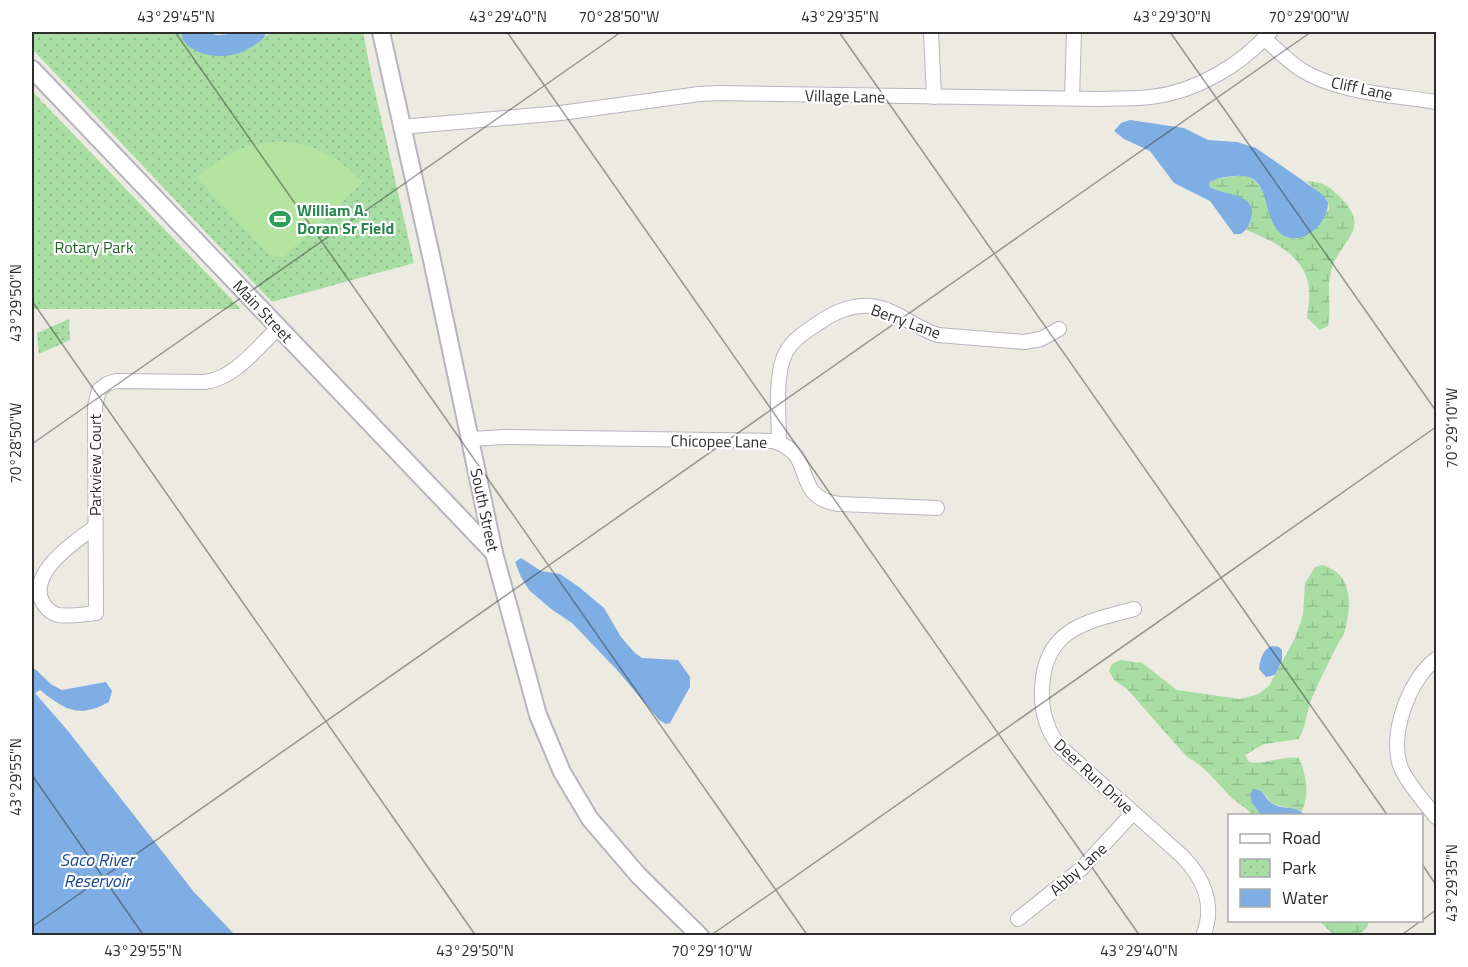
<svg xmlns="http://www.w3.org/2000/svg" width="1468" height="967" font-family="'Titillium Web',sans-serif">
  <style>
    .wetland { fill: url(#wetland-marsh) }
    .park { fill: url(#park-dots) }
    .pitch { fill: #b5e4a1 }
    .water { fill: #7faee4 }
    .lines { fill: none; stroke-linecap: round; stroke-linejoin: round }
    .river { stroke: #7faee4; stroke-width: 21 }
    .minor-casing { stroke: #b6b5bf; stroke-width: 16 }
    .tertiary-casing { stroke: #b6b5bf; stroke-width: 20 }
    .minor { stroke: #fff; stroke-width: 14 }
    .tertiary { stroke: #fff; stroke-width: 16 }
    .ticks { fill: none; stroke: #2d2d2d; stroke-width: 1.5; stroke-opacity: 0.45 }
    .labels { text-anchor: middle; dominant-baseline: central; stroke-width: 4.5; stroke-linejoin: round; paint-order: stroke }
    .street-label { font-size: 16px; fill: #2d2d2d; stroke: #fff }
    .leisure-label { font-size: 16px; font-weight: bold; fill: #27864d; stroke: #fff; text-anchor: start }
    .park-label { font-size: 16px; fill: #226527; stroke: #fff }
    .water-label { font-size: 18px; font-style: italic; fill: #1b4994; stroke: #fff }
    .neatline { fill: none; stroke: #2d2d2d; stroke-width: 2 }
    .ticks-label { font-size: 15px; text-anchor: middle; fill: #2d2d2d }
  </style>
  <defs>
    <pattern id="wetland-marsh" width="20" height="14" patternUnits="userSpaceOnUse" patternTransform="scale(1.5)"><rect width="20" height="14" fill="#a8dea4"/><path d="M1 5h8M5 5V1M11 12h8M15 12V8" fill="none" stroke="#91bf8e"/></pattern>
    <pattern id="park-dots" width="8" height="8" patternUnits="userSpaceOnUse" patternTransform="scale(1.5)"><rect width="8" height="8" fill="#a8dea4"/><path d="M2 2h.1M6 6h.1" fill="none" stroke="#91bf8e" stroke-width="1.8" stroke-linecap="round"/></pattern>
  </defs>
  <rect width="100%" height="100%" fill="#edebe1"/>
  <g class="wetland">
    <path d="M 1245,175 C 1277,188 1259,232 1297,239 L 1329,210 L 1328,201 L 1306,181 C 1324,182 1329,186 1342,199 C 1372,231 1339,240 1331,271 C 1326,290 1332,308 1328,326 L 1320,330 L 1307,318 C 1308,309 1310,299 1309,289 C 1306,256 1273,241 1246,230 L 1251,221 L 1225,194 L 1210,187 L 1209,183 L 1214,179 Z"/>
    <path d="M 1322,565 C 1354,573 1352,607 1344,634 C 1342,638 1339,641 1337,646 C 1328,663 1319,682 1311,700 C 1306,713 1306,727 1299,739 L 1264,744 L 1245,755 L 1249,762 C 1266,765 1282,755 1299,758 C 1306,774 1310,795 1302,811 L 1273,804 L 1263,793 L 1252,803 L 1261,815 L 1252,815 C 1246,807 1238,804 1230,796 C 1216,782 1206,767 1187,757 L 1127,689 L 1114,680 L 1109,671 L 1112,664 L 1120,660 L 1142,663 L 1177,690 L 1240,699 L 1258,694 L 1269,686 L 1295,638 L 1303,615 L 1305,583 L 1315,567 Z"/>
    <path d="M 1319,921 L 1369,921 C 1366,937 1347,936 1334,935 Z"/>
  </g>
  <g class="park">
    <path d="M 32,32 L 202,32 C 206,35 212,40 218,42 C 235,46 258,39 274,32 L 363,32 L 371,74 L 414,263 L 272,302 L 32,49 Z"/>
    <path d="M 32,91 L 241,309 L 32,309 Z"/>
    <path d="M 69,319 L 70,340 L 39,354 L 37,333 Z"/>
  </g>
  <path class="pitch" d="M 282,142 C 314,143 341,159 363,182 L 284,257 L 271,257 L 197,178 C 221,155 248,141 282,142 Z"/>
  <g class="water">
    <path d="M 182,32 C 189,31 196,31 202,32 C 216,34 219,46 238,42 C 221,51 184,60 182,32 Z"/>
    <path d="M 1130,120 L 1184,128 L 1208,140 L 1237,142 L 1256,148 L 1322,194 L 1328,202 C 1329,223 1301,250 1280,233 C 1261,216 1272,172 1236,176 C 1226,177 1216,177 1209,183 L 1210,187 C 1222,195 1253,193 1252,213 C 1251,222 1248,229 1241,234 L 1234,234 L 1210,201 L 1174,183 L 1150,151 L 1124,139 L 1114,131 L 1121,123 Z"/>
    <path d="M 521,558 L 541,571 L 560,574 L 579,587 L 604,608 L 621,637 L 635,653 L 642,658 L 678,660 L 690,677 L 690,687 L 670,723 L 666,724 L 659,720 L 617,670 L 572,623 L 551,609 L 529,590 L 521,577 L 515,562 Z"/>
    <path d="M 1272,646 L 1279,647 L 1282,650 L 1282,661 L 1275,675 L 1266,677 L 1259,669 C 1260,660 1262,650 1272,646 Z"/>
    <path d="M 35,669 L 52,685 L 62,690 L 106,682 L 112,691 L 109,702 C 79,718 66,711 40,690 L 35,693 L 68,731 L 194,892 L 235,935 L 32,935 L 32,670 Z"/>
    <path d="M 1254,789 C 1264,790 1264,798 1273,804 C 1283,810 1297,805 1305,815 L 1261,815 L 1252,803 L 1250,794 Z"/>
  </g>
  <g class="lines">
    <path class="river" d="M 192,32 C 199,47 224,48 238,42 C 244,40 250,35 255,32"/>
    <defs>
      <g id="minor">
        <path d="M 931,32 L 934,97"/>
        <path d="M 1264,38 C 1276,49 1287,60 1300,69 C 1337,93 1394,95 1436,102"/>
        <path d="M 1072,98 L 1074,32"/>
        <path d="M 401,127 L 561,113 L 699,94 L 718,93 L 1100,99 C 1117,98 1134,99 1151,97 C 1196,92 1241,65 1270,32"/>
        <path d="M 470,439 L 505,437 L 773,441 C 819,454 789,497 839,504 L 937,508"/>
        <path d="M 779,443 C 779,418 774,374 786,352 C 793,339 808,330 820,322 C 834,312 854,304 871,306 C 896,309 915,328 938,335 L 1024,342 L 1041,339 L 1059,329"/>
        <path d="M 95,527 C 76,541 31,570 41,599 C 44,606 50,613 58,615 C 69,617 84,614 96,613 L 95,406 L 99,390 L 107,384 L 116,381 L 203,382 C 233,380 257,348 278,328"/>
        <path d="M 1134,609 C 1085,622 1044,629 1042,689 C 1041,711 1046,729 1059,746 L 1182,856 C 1203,877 1216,905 1203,936"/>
        <path d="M 1436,659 C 1409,679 1388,736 1401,768 C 1409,786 1424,801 1436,817"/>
        <path d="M 1018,919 L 1081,869 L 1133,813"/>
      </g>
      <g id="tertiary">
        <path d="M 381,32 L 432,260 L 494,553 L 538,715 L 562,772 L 590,819 L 639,876 L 700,936"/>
        <path d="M 32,69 L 494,553"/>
      </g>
    </defs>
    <use href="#minor" class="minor-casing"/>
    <use href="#tertiary" class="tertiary-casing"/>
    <use href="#minor" class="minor"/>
    <use href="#tertiary" class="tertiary"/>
  </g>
  <path class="ticks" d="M 175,32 L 808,936M 507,32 L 1140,936M 839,32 L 1388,816M 1170,32 L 1436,411M 32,301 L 476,936M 32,444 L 621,32M 32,775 L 144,936M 1422,864 L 1436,885M 32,927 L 1311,32M 710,936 L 1436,427M 1400,936 L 1436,910"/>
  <defs>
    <symbol id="stadium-bare" viewBox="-9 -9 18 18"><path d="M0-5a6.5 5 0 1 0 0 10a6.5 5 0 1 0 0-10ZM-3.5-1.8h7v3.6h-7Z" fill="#2e9e5b" stroke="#fff" stroke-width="2.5" paint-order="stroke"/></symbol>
  </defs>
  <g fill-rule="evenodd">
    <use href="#stadium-bare" x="265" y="204" width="30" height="30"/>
  </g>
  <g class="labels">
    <g class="street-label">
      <text transform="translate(1362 88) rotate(12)">Cliff Lane</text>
      <text transform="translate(845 96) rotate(1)">Village Lane</text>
      <text transform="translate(263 311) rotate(47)">Main Street</text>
      <text transform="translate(906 321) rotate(20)">Berry Lane</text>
      <text transform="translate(719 441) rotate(1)">Chicopee Lane</text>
      <text transform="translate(95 465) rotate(-90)">Parkview Court</text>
      <text transform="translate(485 510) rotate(78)">South Street</text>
      <text transform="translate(1094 776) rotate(43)">Deer Run Drive</text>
      <text transform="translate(1078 869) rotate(-42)">Abby Lane</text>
    </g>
    <g class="leisure-label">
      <text x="297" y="210">William A.<tspan x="297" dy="18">Doran Sr Field</tspan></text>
    </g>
    <g class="park-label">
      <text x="94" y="247">Rotary Park</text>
    </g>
    <g class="water-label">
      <text x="97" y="859">Saco River<tspan x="97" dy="21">Reservoir</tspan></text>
    </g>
  </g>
  <rect width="1468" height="967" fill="none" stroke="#ffffff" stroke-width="66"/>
  <rect x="1228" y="814" width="195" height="108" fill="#ffffff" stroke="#ababab" stroke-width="1.5"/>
  <rect x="1240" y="834" width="30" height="9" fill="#ffffff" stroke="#ababab" stroke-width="1.5"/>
  <text x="1282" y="844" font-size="18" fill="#2d2d2d">Road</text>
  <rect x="1240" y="859" width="30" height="18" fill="url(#park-dots)" stroke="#ababab" stroke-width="1.5"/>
  <text x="1282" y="874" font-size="18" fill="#2d2d2d">Park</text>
  <rect x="1240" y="889" width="30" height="18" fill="#7faee4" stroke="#ababab" stroke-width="1.5"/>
  <text x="1282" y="904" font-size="18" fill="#2d2d2d">Water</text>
  <rect x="33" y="33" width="1402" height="901" class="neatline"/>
  <g class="ticks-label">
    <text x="176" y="22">43°29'45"N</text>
    <text x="508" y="22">43°29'40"N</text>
    <text x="619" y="22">70°28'50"W</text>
    <text x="840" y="22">43°29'35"N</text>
    <text x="1172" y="22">43°29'30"N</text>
    <text x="1309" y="22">70°29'00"W</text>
    <text transform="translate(16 303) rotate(-90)" y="5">43°29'50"N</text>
    <text transform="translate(1452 428) rotate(-90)" y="5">70°29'10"W</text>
    <text transform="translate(16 443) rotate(-90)" y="5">70°28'50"W</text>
    <text transform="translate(16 777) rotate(-90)" y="5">43°29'55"N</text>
    <text transform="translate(1452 883) rotate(-90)" y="5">43°29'35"N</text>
    <text x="143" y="956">43°29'55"N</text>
    <text x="475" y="956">43°29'50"N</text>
    <text x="712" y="956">70°29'10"W</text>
    <text x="1139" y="956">43°29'40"N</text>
  </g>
</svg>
